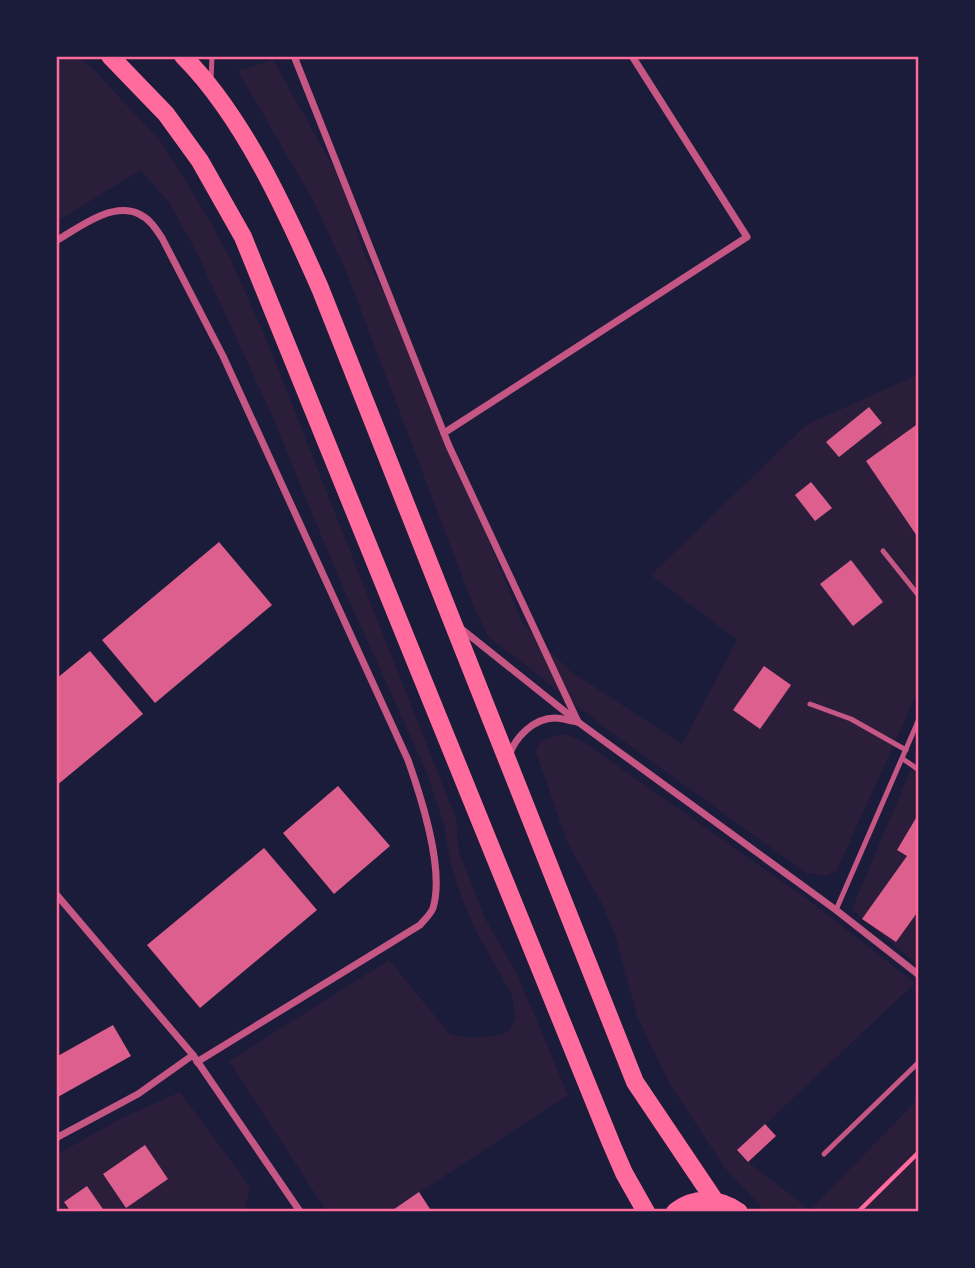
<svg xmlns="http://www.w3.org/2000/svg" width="975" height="1268" font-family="Poppins,sans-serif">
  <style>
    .green { fill: #2a1e3b }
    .building { fill: #dd5f8e }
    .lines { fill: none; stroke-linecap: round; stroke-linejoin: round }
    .path { stroke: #ff6b9d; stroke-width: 4.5 }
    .service { stroke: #c65784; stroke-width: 5 }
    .minor { stroke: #c65784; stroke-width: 7 }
    .primary { stroke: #ff6b9d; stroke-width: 18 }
    .neatline { fill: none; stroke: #ff6b9d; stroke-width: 2.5 }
  </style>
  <rect width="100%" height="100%" fill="#1b1b3a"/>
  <g class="green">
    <path d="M 56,56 L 78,56 L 97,73 L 161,142 L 200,204 L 229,256 L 266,339 L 423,735 L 456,819 L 459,851 L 485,918 L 518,976 L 568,1095 L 390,1212 L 327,1212 L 229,1061 L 389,960 L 449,1033 L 469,1038 L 494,1036 L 508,1032 L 516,1019 L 512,995 L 475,929 L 461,896 L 450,861 L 444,825 L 427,773 L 338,576 L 270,411 L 198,255 L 170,204 L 141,170 L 56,222 Z"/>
    <path d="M 273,60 L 344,186 L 363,251 L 404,334 L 523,624 L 570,671 L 682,744 L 737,640 L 651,575 L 806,425 L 919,374 L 919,689 L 837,870 L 826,876 L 806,873 L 604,727 L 488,636 L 475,610 L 346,271 L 314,202 L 238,71 Z"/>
    <path d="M 561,734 L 571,736 L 582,741 L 807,899 L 915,983 L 737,1151 L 748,1162 L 810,1210 L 919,1098 L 919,1149 L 877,1193 L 919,1153 L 919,1212 L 766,1212 L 725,1168 L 668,1081 L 637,1016 L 615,934 L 602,904 L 567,842 L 536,752 L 540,741 Z"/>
    <path d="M 919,750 L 919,966 L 852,909 Z"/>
    <path d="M 180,1092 L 250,1187 L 244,1212 L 56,1212 L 56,1155 L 122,1118 Z"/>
  </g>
  <g class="building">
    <path d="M 869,407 L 882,423 L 839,457 L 826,442 Z"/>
    <path d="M 919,423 L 919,470 L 917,472 L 919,475 L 919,539 L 866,461 Z"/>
    <path d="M 811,482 L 832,508 L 815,521 L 795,495 Z"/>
    <path d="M 219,542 L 272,605 L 155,703 L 102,640 Z"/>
    <path d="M 851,560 L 883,602 L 853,626 L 820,584 Z"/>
    <path d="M 90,651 L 143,714 L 56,786 L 56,679 Z"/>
    <path d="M 764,666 L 791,685 L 760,729 L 733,710 Z"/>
    <path d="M 338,786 L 390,846 L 334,894 L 283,833 Z"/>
    <path d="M 919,813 L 919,910 L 896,942 L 862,919 L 907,856 L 897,850 Z"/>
    <path d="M 264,848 L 317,910 L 200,1008 L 147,945 Z"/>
    <path d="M 113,1025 L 131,1056 L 56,1098 L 56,1057 Z"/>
    <path d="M 765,1124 L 776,1136 L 748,1162 L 737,1150 Z"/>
    <path d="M 145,1145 L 168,1179 L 126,1208 L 103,1174 Z"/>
    <path d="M 87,1186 L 105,1212 L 71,1212 L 64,1202 Z"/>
    <path d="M 419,1192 L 432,1212 L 390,1212 Z"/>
  </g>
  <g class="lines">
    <path class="path" d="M 858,1212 L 919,1152"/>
    <g class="service">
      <path d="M 211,80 L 212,56"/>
      <path d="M 883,551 L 919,596"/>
      <path d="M 810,704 L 851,719 L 906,750"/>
      <path d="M 903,759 L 919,770"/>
      <path d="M 836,910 L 919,719"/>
      <path d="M 824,1154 L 919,1062"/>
    </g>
    <g class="minor">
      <path d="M 294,56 L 449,446 L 578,722"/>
      <path d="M 56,241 C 78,228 112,201 139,214 C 150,219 156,229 162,238 L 223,356 L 408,760 C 421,797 445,869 433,908 C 431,914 424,920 420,925 L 197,1062"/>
      <path d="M 444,433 L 747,237 L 632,56"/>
      <path d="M 459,627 L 578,722 L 836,910 L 919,975"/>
      <path d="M 509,756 C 515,737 534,718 555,718 C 562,718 570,721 578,722"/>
      <path d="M 56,894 L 193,1055 L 299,1210"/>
      <path d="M 56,1138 L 138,1094 L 193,1055"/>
    </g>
    <g class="primary">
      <path d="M 110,56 L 166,114 L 200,161 L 243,237 L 611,1143 L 624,1173 L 646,1212"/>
      <path d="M 183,56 C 243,116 286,211 320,288 L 635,1082 L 715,1201"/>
      <path d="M 675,1212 C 694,1196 720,1198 739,1212"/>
    </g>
  </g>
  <rect width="975" height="1268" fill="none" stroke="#1b1b3a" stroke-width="116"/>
  <rect x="58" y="58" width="859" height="1152" class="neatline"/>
</svg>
